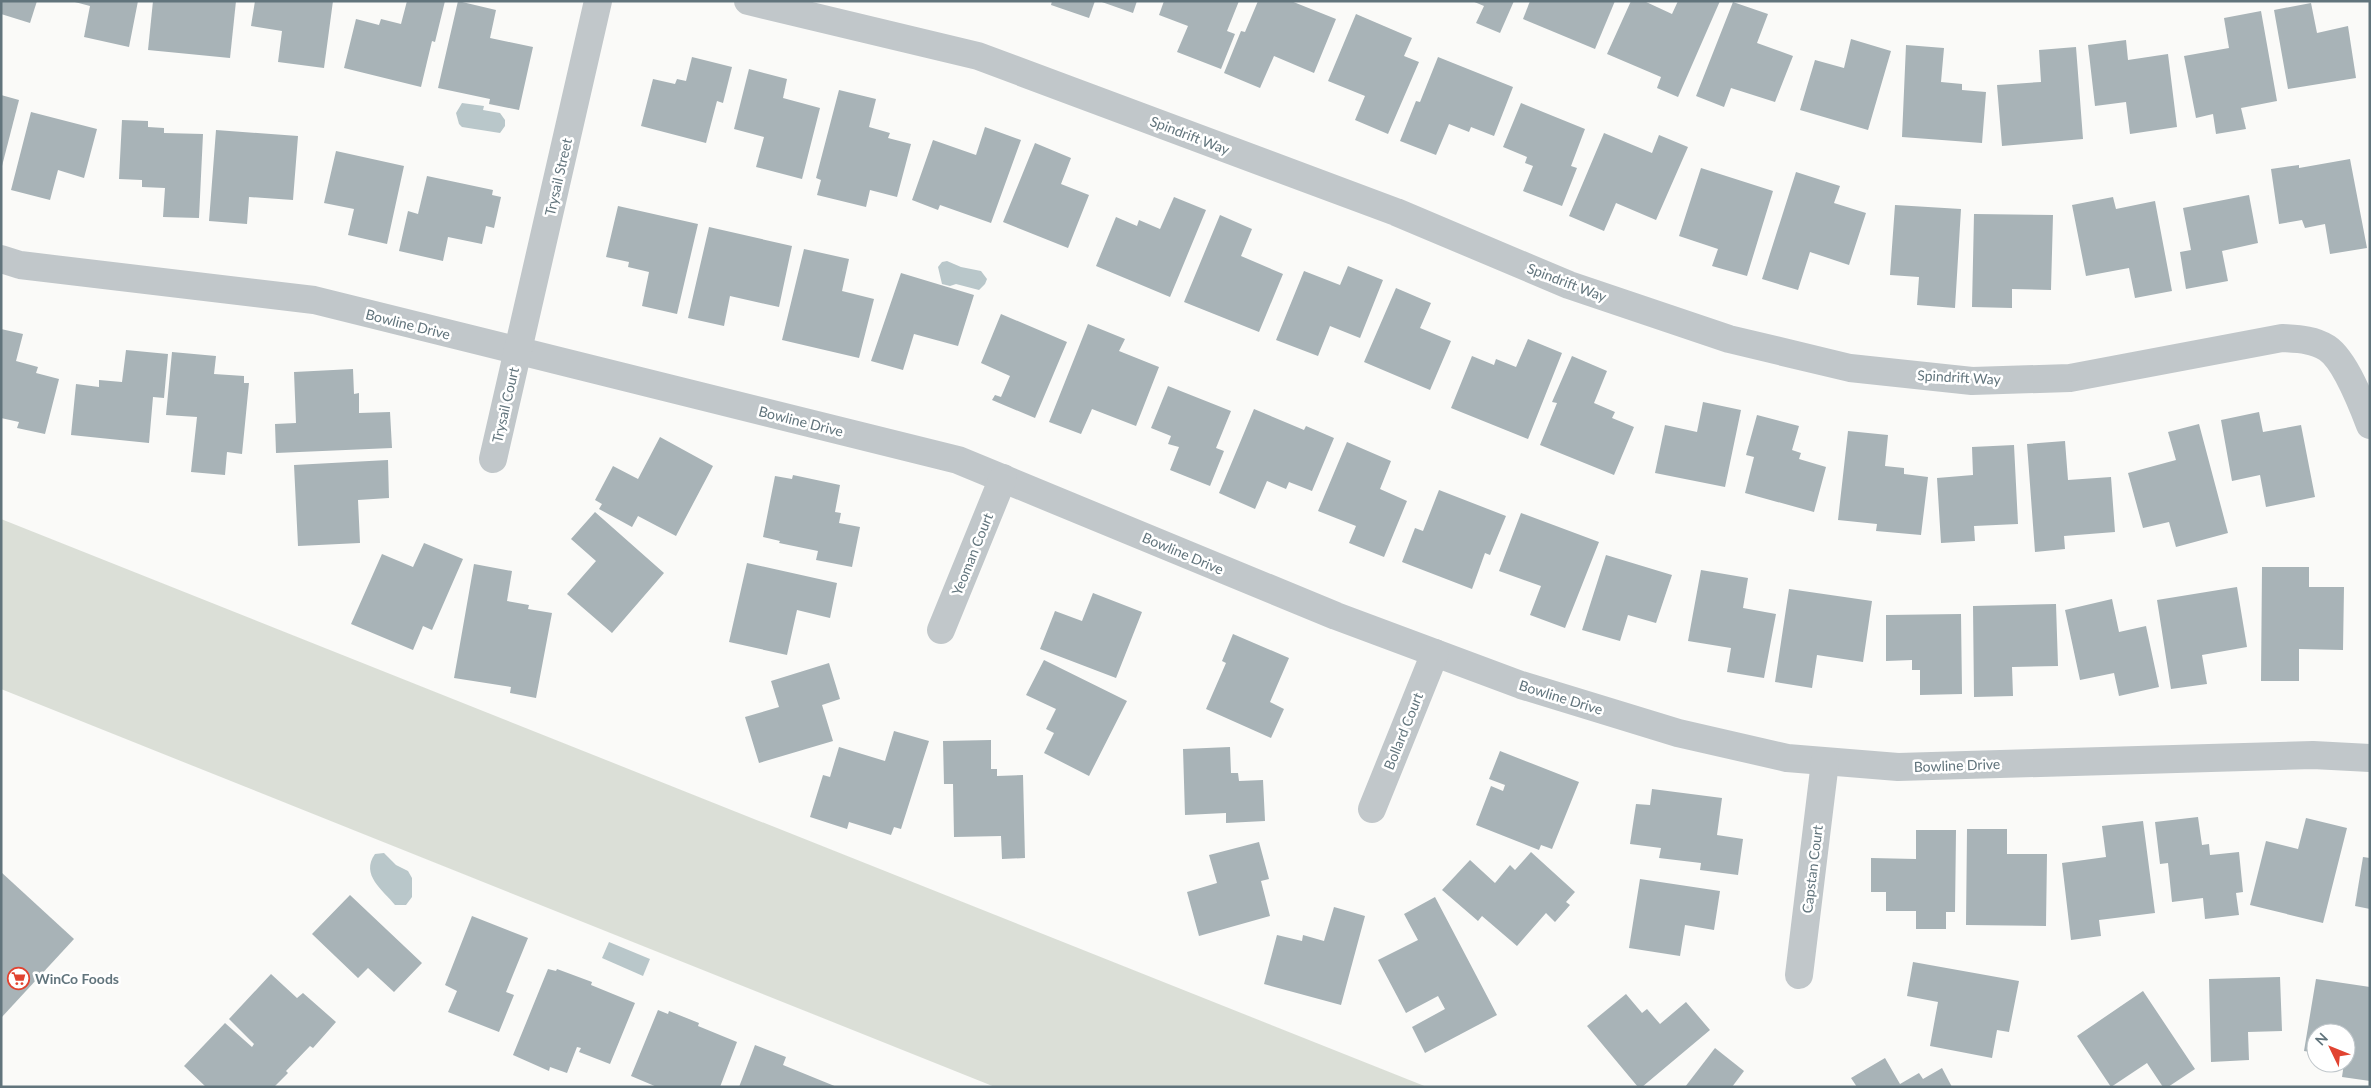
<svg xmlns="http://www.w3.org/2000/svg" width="2371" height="1088" font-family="Lato,sans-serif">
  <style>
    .green { fill: #dbdfd7 }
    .water { fill: #b9c7ca }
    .building { fill: #a8b3b7 }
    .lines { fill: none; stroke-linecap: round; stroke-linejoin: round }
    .minor { stroke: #c1c7ca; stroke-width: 28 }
    .labels { text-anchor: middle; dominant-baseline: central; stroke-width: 5; stroke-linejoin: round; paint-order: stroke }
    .street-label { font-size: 14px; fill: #61747c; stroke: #fff }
    .poi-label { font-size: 14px; font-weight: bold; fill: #61747c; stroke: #fff; text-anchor: start }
  </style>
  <rect width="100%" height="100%" fill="#fafaf8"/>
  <path class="green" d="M 1,519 L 1427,1087 L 995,1087 L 1,689 Z"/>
  <g class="water">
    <path d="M 462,103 L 484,106 L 483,110 L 500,113 L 505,120 L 505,126 L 500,133 L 462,127 L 459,124 L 456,113 Z"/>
    <path d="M 947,261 L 961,267 L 981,271 L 987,279 L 985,284 L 979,290 L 956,284 L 950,286 L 942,284 L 938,267 L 942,262 Z"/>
    <path d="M 384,853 L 396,865 L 408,871 L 412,878 L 412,897 L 406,905 L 395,905 C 383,890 360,875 375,854 Z"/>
    <path d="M 609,942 L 650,959 L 643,976 L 602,958 Z"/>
  </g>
  <g class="building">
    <path d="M 1,1 L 37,1 L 30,23 L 1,14 Z"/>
    <path d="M 71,1 L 138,1 L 129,47 L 84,37 L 90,6 Z"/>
    <path d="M 153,1 L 236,1 L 230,58 L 148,50 Z"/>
    <path d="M 255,1 L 333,1 L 324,68 L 278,62 L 282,31 L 251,26 Z"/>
    <path d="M 407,1 L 445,1 L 435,42 L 432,41 L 421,87 L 344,68 L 356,19 L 379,25 L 381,19 L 401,24 Z"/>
    <path d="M 458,1 L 496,10 L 490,38 L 533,47 L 519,110 L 489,104 L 490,99 L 438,88 Z"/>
    <path d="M 1052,1 L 1095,1 L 1089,18 L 1051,5 Z"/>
    <path d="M 1099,1 L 1137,1 L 1133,13 Z"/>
    <path d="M 1164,1 L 1239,1 L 1227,31 L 1235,34 L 1221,69 L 1177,52 L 1188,26 L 1159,15 Z"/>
    <path d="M 1258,1 L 1291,1 L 1336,19 L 1314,73 L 1274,56 L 1260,88 L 1224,73 L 1241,31 L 1245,32 Z"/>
    <path d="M 1472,1 L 1514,1 L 1500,33 L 1476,23 L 1484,6 Z"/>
    <path d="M 1530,1 L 1615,1 L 1595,49 L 1523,19 Z"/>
    <path d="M 1631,1 L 1644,1 L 1672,14 L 1678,1 L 1720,1 L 1678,97 L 1657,88 L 1661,77 L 1607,54 Z"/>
    <path d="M 1733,2 L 1768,14 L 1757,43 L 1793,56 L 1775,102 L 1731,88 L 1724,107 L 1696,96 Z"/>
    <path d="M 2311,3 L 2317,33 L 2348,26 L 2356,78 L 2288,89 L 2274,10 Z"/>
    <path d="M 2261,11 L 2277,101 L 2241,108 L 2246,129 L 2216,134 L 2213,114 L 2196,118 L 2184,56 L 2229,48 L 2224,18 Z"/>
    <path d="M 1356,14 L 1412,38 L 1404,56 L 1419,62 L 1388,134 L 1355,120 L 1365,96 L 1328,81 Z"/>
    <path d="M 1851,39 L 1891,51 L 1868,130 L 1800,110 L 1815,60 L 1844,68 Z"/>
    <path d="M 2126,40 L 2128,60 L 2168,54 L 2177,127 L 2130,134 L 2126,102 L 2095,106 L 2088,45 Z"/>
    <path d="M 1906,45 L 1944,48 L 1941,82 L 1962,84 L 1962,90 L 1986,92 L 1982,143 L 1902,137 Z"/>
    <path d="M 2076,47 L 2083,139 L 2002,146 L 1997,85 L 2041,82 L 2039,50 Z"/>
    <path d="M 692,57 L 732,67 L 723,103 L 717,101 L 706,143 L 641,126 L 653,79 L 675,84 L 677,79 L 686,81 Z"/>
    <path d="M 1438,57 L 1513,87 L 1494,136 L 1471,127 L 1469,132 L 1449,124 L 1436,155 L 1400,141 L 1416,101 L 1420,102 Z"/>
    <path d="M 749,69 L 787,79 L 783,98 L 820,108 L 802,179 L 756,167 L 764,137 L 734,129 Z"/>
    <path d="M 839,90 L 876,99 L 869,127 L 890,133 L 888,138 L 911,144 L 897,197 L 870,190 L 866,207 L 817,195 L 821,180 L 816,178 Z"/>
    <path d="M 1,95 L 19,100 L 2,166 L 1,166 Z"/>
    <path d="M 1521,103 L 1585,129 L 1571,166 L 1577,168 L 1562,206 L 1523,191 L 1533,166 L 1525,163 L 1527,157 L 1503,147 Z"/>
    <path d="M 31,112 L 97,129 L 84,178 L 58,170 L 50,200 L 11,190 Z"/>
    <path d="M 122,120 L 148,121 L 148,127 L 164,128 L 164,133 L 203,134 L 199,218 L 163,217 L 165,188 L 142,187 L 142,180 L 119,179 Z"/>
    <path d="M 985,127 L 1021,140 L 991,223 L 940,205 L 938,210 L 912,200 L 933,140 L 976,155 Z"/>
    <path d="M 216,130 L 298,136 L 293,200 L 249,197 L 247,224 L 209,221 Z"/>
    <path d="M 1604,133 L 1652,153 L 1659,135 L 1688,147 L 1656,220 L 1616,203 L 1604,231 L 1569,216 Z"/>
    <path d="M 1035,143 L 1071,158 L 1061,184 L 1089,195 L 1068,248 L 1003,222 Z"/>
    <path d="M 336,151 L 404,166 L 387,244 L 348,235 L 354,209 L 324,203 Z"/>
    <path d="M 2350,159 L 2367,248 L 2330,254 L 2325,224 L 2305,228 L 2302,220 L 2279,224 L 2271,169 L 2299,165 L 2299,168 Z"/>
    <path d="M 1701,168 L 1773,191 L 1747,276 L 1712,266 L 1718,249 L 1679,236 Z"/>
    <path d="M 1796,172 L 1840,186 L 1834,203 L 1866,213 L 1849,265 L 1810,252 L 1798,290 L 1762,279 Z"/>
    <path d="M 427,176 L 493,190 L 492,195 L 501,197 L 494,228 L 486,226 L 482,244 L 448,237 L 443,261 L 399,251 L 408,211 L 418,214 Z"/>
    <path d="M 2249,195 L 2258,243 L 2222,251 L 2228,281 L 2186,289 L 2180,252 L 2191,250 L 2183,208 Z"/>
    <path d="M 1174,197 L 1206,210 L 1170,297 L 1096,266 L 1116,217 L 1137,226 L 1139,220 L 1160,229 Z"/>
    <path d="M 2113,197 L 2116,209 L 2155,201 L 2172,291 L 2135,298 L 2129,268 L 2086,276 L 2072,205 Z"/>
    <path d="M 1895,205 L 1961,209 L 1955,308 L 1917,305 L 1919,277 L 1890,275 Z"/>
    <path d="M 618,206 L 698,224 L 677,314 L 642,306 L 649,272 L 628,267 L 629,262 L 606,257 Z"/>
    <path d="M 1974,214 L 2053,215 L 2051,290 L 2012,289 L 2012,308 L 1972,307 Z"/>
    <path d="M 1220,215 L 1252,229 L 1241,256 L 1283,274 L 1259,332 L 1184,302 Z"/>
    <path d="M 709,227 L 792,246 L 779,307 L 730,296 L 724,326 L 688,318 Z"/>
    <path d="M 804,249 L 849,259 L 842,291 L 874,299 L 859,358 L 782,340 Z"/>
    <path d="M 1348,266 L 1383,280 L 1360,338 L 1330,326 L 1318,356 L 1276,340 L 1304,271 L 1340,285 Z"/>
    <path d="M 901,273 L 974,295 L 958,346 L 914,334 L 903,370 L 871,361 Z"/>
    <path d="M 1396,288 L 1431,303 L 1420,328 L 1451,341 L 1430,390 L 1364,362 Z"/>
    <path d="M 1001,314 L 1067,342 L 1035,418 L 992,400 L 995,395 L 1001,397 L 1010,376 L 981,363 Z"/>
    <path d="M 1088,324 L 1125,339 L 1119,351 L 1159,367 L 1136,426 L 1092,409 L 1081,434 L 1049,422 Z"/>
    <path d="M 1,329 L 23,334 L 16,361 L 38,367 L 36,373 L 59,379 L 45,434 L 17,428 L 19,422 L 1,418 Z"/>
    <path d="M 1528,339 L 1562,353 L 1528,439 L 1451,408 L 1472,356 L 1494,365 L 1496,359 L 1516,367 Z"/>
    <path d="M 126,350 L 168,354 L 164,398 L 153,397 L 149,443 L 71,435 L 76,384 L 99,387 L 99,380 L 122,382 Z"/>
    <path d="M 172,352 L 216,356 L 214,374 L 244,376 L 244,383 L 249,383 L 242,454 L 227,452 L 225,475 L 191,472 L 197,417 L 166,415 Z"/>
    <path d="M 1572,356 L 1607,371 L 1594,403 L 1615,412 L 1612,418 L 1634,427 L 1614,475 L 1540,445 L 1557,403 L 1552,402 Z"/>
    <path d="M 353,369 L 354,394 L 359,393 L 359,413 L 390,412 L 392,448 L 276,453 L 275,424 L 296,423 L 294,372 Z"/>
    <path d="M 1168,386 L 1231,411 L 1216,448 L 1224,451 L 1210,486 L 1170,470 L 1179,447 L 1168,444 L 1171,436 L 1151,428 Z"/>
    <path d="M 1703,402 L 1741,410 L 1725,487 L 1655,473 L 1665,425 L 1697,432 Z"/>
    <path d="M 1254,409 L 1304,430 L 1306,426 L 1334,438 L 1312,491 L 1289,482 L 1286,489 L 1267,481 L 1255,509 L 1219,493 Z"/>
    <path d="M 2259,412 L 2263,432 L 2301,425 L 2315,497 L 2266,507 L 2260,475 L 2232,481 L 2221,420 Z"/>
    <path d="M 1757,415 L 1799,426 L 1792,450 L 1801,453 L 1799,459 L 1826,467 L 1814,512 L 1745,493 L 1754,457 L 1746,455 Z"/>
    <path d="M 2199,424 L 2228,533 L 2176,547 L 2169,522 L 2143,528 L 2128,473 L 2176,460 L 2168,432 Z"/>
    <path d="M 1848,431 L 1888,435 L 1885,466 L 1904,468 L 1904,474 L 1928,477 L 1921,535 L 1876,531 L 1877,524 L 1838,520 Z"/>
    <path d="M 660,437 L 713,466 L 676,536 L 638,516 L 632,527 L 599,509 L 602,504 L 595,500 L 613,466 L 638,479 Z"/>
    <path d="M 2065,441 L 2068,480 L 2111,477 L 2115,532 L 2064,536 L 2065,549 L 2035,552 L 2027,444 Z"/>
    <path d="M 1347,442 L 1391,461 L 1380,489 L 1407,501 L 1384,557 L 1349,543 L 1356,526 L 1318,511 Z"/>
    <path d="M 2014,445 L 2018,524 L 1974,526 L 1975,541 L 1941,543 L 1937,478 L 1973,475 L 1972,447 Z"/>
    <path d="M 388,460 L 389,498 L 358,500 L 360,543 L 298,546 L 294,465 Z"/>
    <path d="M 793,475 L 840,485 L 835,512 L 841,513 L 839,523 L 860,527 L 852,567 L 816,560 L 818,551 L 779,543 L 780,541 L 763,537 L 775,476 L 792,479 Z"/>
    <path d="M 1439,490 L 1506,516 L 1490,555 L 1485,553 L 1472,589 L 1402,562 L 1415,528 L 1423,531 Z"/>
    <path d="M 595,512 L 664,573 L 612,633 L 567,594 L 596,561 L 571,539 Z"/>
    <path d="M 1521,513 L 1599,542 L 1565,628 L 1530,615 L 1541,586 L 1499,571 Z"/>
    <path d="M 424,543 L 463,559 L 432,630 L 423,626 L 413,650 L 351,624 L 382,554 L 413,567 Z"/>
    <path d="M 1606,555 L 1672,575 L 1656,623 L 1628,615 L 1620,641 L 1582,630 Z"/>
    <path d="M 747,563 L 837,583 L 830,618 L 797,610 L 787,655 L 729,642 Z"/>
    <path d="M 474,564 L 512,571 L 507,601 L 529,605 L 528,609 L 552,613 L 536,698 L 510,693 L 511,687 L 454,678 Z"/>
    <path d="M 2262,567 L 2309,567 L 2309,587 L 2344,587 L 2343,650 L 2299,649 L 2299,681 L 2261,681 Z"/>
    <path d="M 1701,570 L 1748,578 L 1743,608 L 1776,614 L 1764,678 L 1727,672 L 1731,648 L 1688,641 Z"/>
    <path d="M 2237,587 L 2247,647 L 2202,655 L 2207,684 L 2171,689 L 2157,600 Z"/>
    <path d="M 1789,589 L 1872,601 L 1863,662 L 1817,655 L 1812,688 L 1775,682 Z"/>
    <path d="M 1093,593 L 1142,612 L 1116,678 L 1040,649 L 1055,611 L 1082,621 Z"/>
    <path d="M 2112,599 L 2119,632 L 2146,626 L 2159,687 L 2119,696 L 2114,673 L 2080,680 L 2065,610 Z"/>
    <path d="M 2056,604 L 2058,666 L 2012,667 L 2013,696 L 1974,697 L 1973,606 Z"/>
    <path d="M 1961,614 L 1962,694 L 1920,695 L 1920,670 L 1912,670 L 1912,660 L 1886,661 L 1886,615 Z"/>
    <path d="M 1233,634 L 1289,658 L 1270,702 L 1284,709 L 1271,738 L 1206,709 L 1226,663 L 1222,661 Z"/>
    <path d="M 1044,660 L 1127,701 L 1089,776 L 1044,753 L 1054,733 L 1046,729 L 1056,709 L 1026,695 Z"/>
    <path d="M 829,663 L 840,699 L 822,705 L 833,741 L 759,763 L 745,717 L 779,707 L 771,681 Z"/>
    <path d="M 894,731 L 929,741 L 901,829 L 894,827 L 891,835 L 849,822 L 847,829 L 810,817 L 823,775 L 830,777 L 839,747 L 885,761 Z"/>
    <path d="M 991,740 L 991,769 L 997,769 L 997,776 L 1023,775 L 1025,858 L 1002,859 L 1001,836 L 954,837 L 953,784 L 944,784 L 943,741 Z"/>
    <path d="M 1230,747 L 1231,773 L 1238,773 L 1239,781 L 1263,780 L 1265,821 L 1226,823 L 1226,813 L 1185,815 L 1183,749 Z"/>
    <path d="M 1500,751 L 1579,782 L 1552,849 L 1541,845 L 1539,850 L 1476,825 L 1491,786 L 1503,791 L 1505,785 L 1489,779 Z"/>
    <path d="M 1652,789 L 1722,798 L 1717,835 L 1743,839 L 1738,875 L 1700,870 L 1701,863 L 1659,858 L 1661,848 L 1630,844 L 1636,804 L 1650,805 Z"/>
    <path d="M 2198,817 L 2202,845 L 2209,844 L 2210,855 L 2239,852 L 2243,892 L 2236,893 L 2239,915 L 2205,919 L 2203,898 L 2172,902 L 2168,863 L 2160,864 L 2155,822 Z"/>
    <path d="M 2306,818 L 2347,828 L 2323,923 L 2250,905 L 2266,841 L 2298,849 Z"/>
    <path d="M 2143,821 L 2155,913 L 2099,920 L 2101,936 L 2071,940 L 2062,863 L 2106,857 L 2102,826 Z"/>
    <path d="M 1967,829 L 2007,829 L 2007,854 L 2047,854 L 2046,926 L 1966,925 Z"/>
    <path d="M 1916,830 L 1956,830 L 1955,912 L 1946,912 L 1946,929 L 1916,929 L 1916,911 L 1886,911 L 1886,892 L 1871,892 L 1871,858 L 1916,859 Z"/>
    <path d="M 1259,842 L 1269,879 L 1261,881 L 1270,916 L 1199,936 L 1187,892 L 1217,883 L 1209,855 Z"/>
    <path d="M 1531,852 L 1575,892 L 1566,902 L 1570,905 L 1555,922 L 1546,913 L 1517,946 L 1482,916 L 1478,921 L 1442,890 L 1470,860 L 1495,883 L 1510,865 L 1515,870 Z"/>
    <path d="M 2363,857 L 2370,858 L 2370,909 L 2355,906 Z"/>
    <path d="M 1,872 L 74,939 L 1,1018 Z"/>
    <path d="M 1640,879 L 1720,891 L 1714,930 L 1685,925 L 1680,956 L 1629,948 Z"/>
    <path d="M 350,895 L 422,963 L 394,992 L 368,968 L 358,978 L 312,934 Z"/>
    <path d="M 1435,897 L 1497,1015 L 1425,1053 L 1412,1027 L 1445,1009 L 1438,996 L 1406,1013 L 1378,960 L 1418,940 L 1404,914 Z"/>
    <path d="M 1334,907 L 1365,916 L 1341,1005 L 1264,984 L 1277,935 L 1302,941 L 1303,935 L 1324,941 Z"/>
    <path d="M 472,916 L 528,938 L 506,992 L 514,995 L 499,1032 L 448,1012 L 457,991 L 445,985 Z"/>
    <path d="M 1913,962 L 2019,981 L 2009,1032 L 1997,1030 L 1992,1058 L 1930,1046 L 1938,1002 L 1907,996 Z"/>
    <path d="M 548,969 L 556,971 L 557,969 L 592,982 L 591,985 L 635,1003 L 610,1064 L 579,1052 L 581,1048 L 577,1047 L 567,1073 L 550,1067 L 549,1071 L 513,1055 Z"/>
    <path d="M 271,974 L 297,998 L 303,993 L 336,1022 L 313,1048 L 310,1046 L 286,1071 L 288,1073 L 274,1087 L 206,1087 L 184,1066 L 225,1023 L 252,1047 L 254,1044 L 229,1019 Z"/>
    <path d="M 2280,977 L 2282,1031 L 2248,1032 L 2249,1060 L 2211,1062 L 2209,979 Z"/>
    <path d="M 2316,979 L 2370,987 L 2370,1081 L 2342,1077 L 2344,1063 L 2346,1063 L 2346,1033 L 2316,1033 L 2316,1053 L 2304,1051 Z"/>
    <path d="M 2143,991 L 2195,1069 L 2168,1087 L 2163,1087 L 2147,1063 L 2111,1087 L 2077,1036 Z"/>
    <path d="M 1626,994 L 1642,1013 L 1647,1009 L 1660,1024 L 1686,1002 L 1710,1030 L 1642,1087 L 1638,1087 L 1587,1026 Z"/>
    <path d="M 658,1010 L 668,1014 L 669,1011 L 699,1023 L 698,1026 L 737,1042 L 720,1087 L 657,1087 L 631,1076 Z"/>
    <path d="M 755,1045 L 786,1057 L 783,1065 L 837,1087 L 739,1087 Z"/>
    <path d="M 1715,1048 L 1744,1071 L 1732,1087 L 1685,1087 Z"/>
    <path d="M 1885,1058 L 1900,1084 L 1919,1073 L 1923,1079 L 1942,1068 L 1952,1087 L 1857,1087 L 1851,1078 Z"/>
  </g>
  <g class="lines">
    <g class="minor">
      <path d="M 748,1 L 978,56 L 1396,212 L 1569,285 L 1729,339 L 1850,368 L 1972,381 L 2070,378 L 2282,338 C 2297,339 2313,339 2327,348 C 2345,360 2362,404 2370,425"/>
      <path d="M 1,259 L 20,265 L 314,300 L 958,460 L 1336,616 L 1521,685 L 1678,733 L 1787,758 L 1898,767 L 2313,755 L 2370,758"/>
      <path d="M 493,459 L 598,1"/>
      <path d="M 941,630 L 1003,478"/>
      <path d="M 1372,809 L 1435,653"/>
      <path d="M 1799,975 L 1825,762"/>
    </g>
  </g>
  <defs>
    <symbol id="supermarket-ring" viewBox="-11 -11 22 22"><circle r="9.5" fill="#fff" stroke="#e14331" stroke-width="1.5"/><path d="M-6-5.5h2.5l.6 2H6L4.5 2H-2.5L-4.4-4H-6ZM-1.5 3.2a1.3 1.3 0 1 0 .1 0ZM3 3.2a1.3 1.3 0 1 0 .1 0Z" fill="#e14331"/></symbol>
  </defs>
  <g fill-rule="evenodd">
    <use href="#supermarket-ring" x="6" y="966" width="25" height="25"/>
  </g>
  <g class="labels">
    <g class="street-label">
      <text transform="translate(1190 135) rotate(21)">Spindrift Way</text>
      <text transform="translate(558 177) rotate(-77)">Trysail Street</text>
      <text transform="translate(1567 282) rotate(21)">Spindrift Way</text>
      <text transform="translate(408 324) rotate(14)">Bowline Drive</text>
      <text transform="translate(1959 377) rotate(3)">Spindrift Way</text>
      <text transform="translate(505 405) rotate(-77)">Trysail Court</text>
      <text transform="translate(801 421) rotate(14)">Bowline Drive</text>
      <text transform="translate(1183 553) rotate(23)">Bowline Drive</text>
      <text transform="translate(972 554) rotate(-68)">Yeoman Court</text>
      <text transform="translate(1561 697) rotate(17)">Bowline Drive</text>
      <text transform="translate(1403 731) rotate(-68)">Bollard Court</text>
      <text transform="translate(1957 765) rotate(-2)">Bowline Drive</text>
      <text transform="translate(1812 869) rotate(-83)">Capstan Court</text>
    </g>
    <g class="poi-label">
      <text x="35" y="978">WinCo Foods</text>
    </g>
  </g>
  <rect width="2371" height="1088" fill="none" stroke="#61747c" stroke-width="5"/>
  <g transform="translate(2331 1048) rotate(313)"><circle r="24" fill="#ffffff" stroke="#c0c7cb"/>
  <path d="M0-4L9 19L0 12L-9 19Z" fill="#e14331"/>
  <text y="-8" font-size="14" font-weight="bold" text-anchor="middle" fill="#61747c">N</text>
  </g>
</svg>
